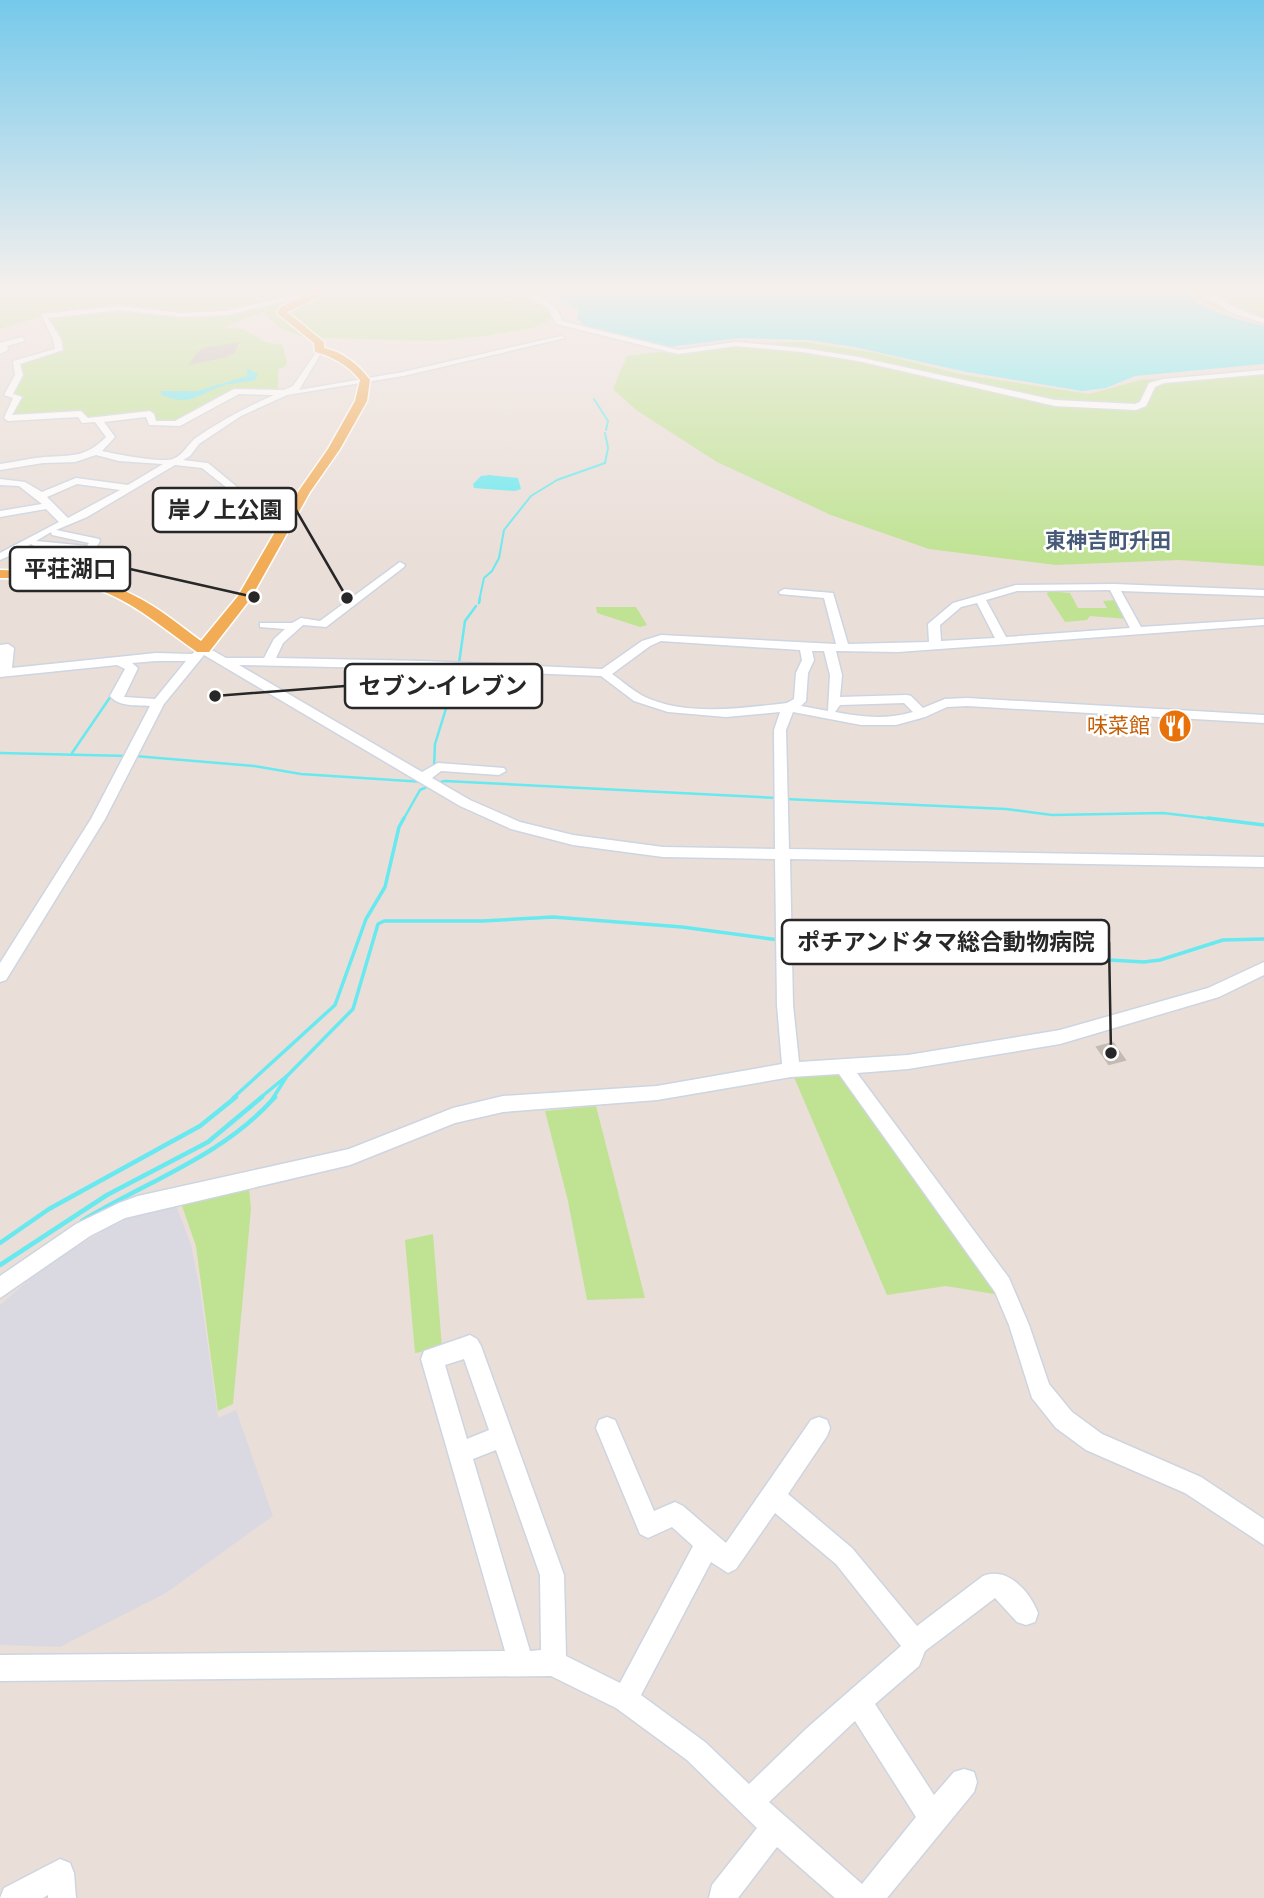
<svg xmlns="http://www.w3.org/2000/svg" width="1264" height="1898" font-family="'Source Sans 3','Noto Sans JP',sans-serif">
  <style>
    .industrial { fill: #dad9e2 }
    .green { fill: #bfe393 }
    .water { fill: #68e9f0 }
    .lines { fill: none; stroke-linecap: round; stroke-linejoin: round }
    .stream-far3 { stroke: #68e9f0; stroke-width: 2 }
    .stream-far2 { stroke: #68e9f0; stroke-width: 2.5 }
    .stream-far1 { stroke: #68e9f0; stroke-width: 3.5 }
    .stream { stroke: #68e9f0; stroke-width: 4.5 }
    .building { fill: #c2bab4; stroke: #c5bab2; stroke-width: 2 }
    .minor-casing { stroke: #cdd5e1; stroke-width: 3 }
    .major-casing { stroke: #fff; stroke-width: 3 }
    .minor { fill: #fff; fill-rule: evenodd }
    .major { fill: #f2ac55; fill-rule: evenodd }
    .labels { text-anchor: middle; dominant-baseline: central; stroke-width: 5; stroke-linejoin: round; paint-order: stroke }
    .far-quarter-label { font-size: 21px; font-weight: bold; fill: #475b78; stroke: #fff }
    .food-label { font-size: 21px; fill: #c56008; stroke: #fff; text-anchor: end }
    .leader { fill: none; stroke: #272727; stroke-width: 2.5 }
    .callout-dot { fill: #272727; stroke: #fff; stroke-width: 2.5 }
    .callout { fill: #fff; stroke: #272727; stroke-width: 2.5 }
    .callout-label { font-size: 23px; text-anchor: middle; font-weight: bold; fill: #272727 }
  </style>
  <rect width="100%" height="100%" fill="#eaded8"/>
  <path class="industrial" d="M 176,1205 L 191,1245 L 200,1290 L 218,1418 L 236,1410 L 273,1516 L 166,1593 L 60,1647 L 0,1645 L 0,1305 L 47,1264 L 110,1227 L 140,1213 Z"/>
  <g class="green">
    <path d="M 0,290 L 527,290 L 551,300 L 560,314 L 536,327 L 486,336 L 432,341 L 302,337 L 279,327 L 263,312 L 224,327 C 231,330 234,327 240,329 C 257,333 258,345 282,344 L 287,362 L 285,367 L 278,369 L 278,390 L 235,390 L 180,421 L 154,422 L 154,413 L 89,419 L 82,413 L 10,416 L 21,397 L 12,392 L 22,375 L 19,364 L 62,350 L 59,337 L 48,318 C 69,314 91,310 113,311 C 163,313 212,325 260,308 L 257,305 L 189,313 L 99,307 L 59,311 L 0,329 Z"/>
    <path d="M 1201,290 L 1264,290 L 1264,321 L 1215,309 L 1193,295 Z"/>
    <path d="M 802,342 L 876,353 L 959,374 L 1089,394 L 1140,380 L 1264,370 L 1264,566 L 1179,560 L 1056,565 L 929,549 L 831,515 L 717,462 L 636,410 L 613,389 L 627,356 L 729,344 Z"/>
    <path d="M 1048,591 L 1070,593 L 1078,608 L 1107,608 L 1103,601 L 1117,600 L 1128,619 L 1090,616 L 1087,620 L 1065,622 L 1047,594 Z"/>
    <path d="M 596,607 L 636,607 L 647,625 L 640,627 L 597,613 Z"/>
    <path d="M 830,1072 L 844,1078 L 1000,1295 L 946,1286 L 887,1295 L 794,1077 Z"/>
    <path d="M 596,1106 L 645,1298 L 587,1300 L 568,1201 L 545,1111 Z"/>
    <path d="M 249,1188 L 251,1209 L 248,1242 L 233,1404 L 218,1411 L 196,1246 L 181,1203 Z"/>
    <path d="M 433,1234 L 442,1348 L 415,1353 L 405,1240 Z"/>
  </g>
  <g class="water">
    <path d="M 540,290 L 1185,290 C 1195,310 1243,321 1264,326 L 1264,364 L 1135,376 L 1106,388 L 1082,391 L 967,372 L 854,347 L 810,340 L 739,338 L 668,347 L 587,327 L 577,319 L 579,311 L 576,308 Z"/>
    <path d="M 247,368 L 258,374 L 255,380 C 245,383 236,382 226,385 C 198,393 192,408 162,395 L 160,391 L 197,391 L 247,376 Z"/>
    <path d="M 489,475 L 518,478 L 521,489 L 515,491 L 474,488 L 473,484 L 481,476 Z"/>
  </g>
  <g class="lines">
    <g class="stream-far3">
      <path d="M 594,399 L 608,421 L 606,430"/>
      <path d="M 479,601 L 484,578 L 492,571 L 499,558 L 504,530 L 531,496 L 557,480 L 605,463 L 608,448 L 605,433"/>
    </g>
    <g class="stream-far2">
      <path d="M 479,603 L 480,599"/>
      <path d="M 0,753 L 128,756"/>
      <path d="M 72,753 L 113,693"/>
      <path d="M 135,756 L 254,766 L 301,774 L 424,782"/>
      <path d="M 434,767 L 435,744 L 458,670 L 465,621 L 476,606"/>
      <path d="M 436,783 L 445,781 L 777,798"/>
      <path d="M 785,799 L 1006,809 L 1052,815 L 1163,813 L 1223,820"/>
      <path d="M 403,820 L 420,790 L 429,786"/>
    </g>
    <g class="stream-far1">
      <path d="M 1208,818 L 1264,825"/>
      <path d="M 790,941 L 828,942 L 907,955 L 957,946 L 1024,955 L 1144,962 L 1160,960 L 1223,940 L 1264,939"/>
      <path d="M 233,1098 L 335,1005 L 366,919 L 385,887 L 399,827 L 404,818"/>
      <path d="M 260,1098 L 288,1075 L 353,1009 L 378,924 L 384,921 L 482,921 L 553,917 L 682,927 L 779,940"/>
      <path d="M 273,1098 L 287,1076"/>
    </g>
    <g class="stream">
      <path d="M 82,1221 C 147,1181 223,1156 275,1097"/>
      <path d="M 0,1243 L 49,1209 L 200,1126 L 236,1097"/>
      <path d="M 0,1265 L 107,1195 L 208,1142 L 262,1097"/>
    </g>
  </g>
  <g class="building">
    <path d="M 238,343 L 233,353 L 227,356 L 190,364 L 198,353 L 204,349 Z"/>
    <path d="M 1113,1043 L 1125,1060 L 1109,1064 L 1097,1047 Z"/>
  </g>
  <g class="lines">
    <defs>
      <g id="minor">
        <path d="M 314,290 L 355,290 L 318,296 L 315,294 L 227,315 L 181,317 L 120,310 L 48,318 L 61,339 L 63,350 L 20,364 L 23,375 L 13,394 L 22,397 L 12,415 L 81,411 L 88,418 L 150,411 L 154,414 L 156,421 L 175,421 L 234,389 L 284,390 L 293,386 L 319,348 L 323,350 L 299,390 L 403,372 L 561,336 L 565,338 L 403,376 L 287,395 L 241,416 L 199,444 L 190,456 L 183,460 L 208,463 L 237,487 L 237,491 L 193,498 L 186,496 L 186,492 L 189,491 L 226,487 L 202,468 L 175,465 L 87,517 L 56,530 L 99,539 L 100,541 L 94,551 L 36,547 L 31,544 L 22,549 L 37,555 L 32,561 L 58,564 L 59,566 L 53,578 L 44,576 L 47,569 L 23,566 L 20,562 L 25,556 L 9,556 L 0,560 L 0,553 L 59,522 L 46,509 L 0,517 L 0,511 L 42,504 L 19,486 L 0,485 L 0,479 L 25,482 L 42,492 L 76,478 L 128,485 L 163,464 L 119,461 L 96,455 L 75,462 L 43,463 L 0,470 L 0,464 C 15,462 30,458 45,457 C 73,455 85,458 106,437 L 95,422 L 82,423 L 78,417 L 8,421 L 4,418 L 13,398 L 4,395 L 15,375 L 13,361 L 55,349 L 53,339 L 41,314 L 120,306 L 181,313 L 227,311 ZM 239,394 L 274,395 C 247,407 222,420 197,437 C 188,443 184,455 173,459 C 161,463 116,454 102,451 L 115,437 L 104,422 L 146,417 L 149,425 L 180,426 ZM 77,484 L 120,490 L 68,518 L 47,497 ZM 51,532 L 52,535 L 89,543 L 87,546 L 36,541 Z"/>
        <path d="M 514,290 C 532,290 558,302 562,321 L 678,350 L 736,342 L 802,348 L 858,357 L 1055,400 L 1135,404 L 1140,402 L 1149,383 L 1163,379 L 1264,370 L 1264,374 L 1164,383 L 1155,387 L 1146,406 L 1136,410 L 1055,406 L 858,361 L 802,352 L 736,346 L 678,354 L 556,324 L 548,308 Z"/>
        <path d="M 1196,290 L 1205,290 L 1238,309 L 1264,319 L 1264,323 L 1232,313 Z"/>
        <path d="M 22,337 L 25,341 L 7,346 L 8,350 L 0,354 L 0,343 Z"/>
        <path d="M 400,562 L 405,565 L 404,567 L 326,627 L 303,625 L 283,643 L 276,658 L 424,661 L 602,669 L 642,641 L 661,635 L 836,644 L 824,598 L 780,594 L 779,592 L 784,589 L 833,593 L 848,644 L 929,642 L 928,624 L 953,603 L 1016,585 L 1114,584 L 1264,590 L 1264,596 L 1121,591 L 1141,627 L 1264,619 L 1264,625 L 898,652 L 836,651 L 842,675 L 840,697 L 907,695 L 911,696 L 923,708 L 945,699 L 967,698 L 1264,715 L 1264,723 L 967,706 L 947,707 L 925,717 L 896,725 L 861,725 L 793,712 L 786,730 L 789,849 L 1264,857 L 1264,867 L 790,859 L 793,1005 L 799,1062 L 908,1055 L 1060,1030 L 1208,988 L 1264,962 L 1264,975 L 1219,997 L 1060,1044 L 908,1069 L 857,1073 L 1009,1278 L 1029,1325 L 1049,1384 L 1072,1412 L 1102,1434 L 1201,1477 L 1264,1519 L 1264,1545 L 1185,1493 L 1086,1450 L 1056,1428 L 1032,1398 L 1009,1325 L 995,1292 L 839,1074 L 791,1077 L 657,1100 L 503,1112 L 455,1123 L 350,1165 L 125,1218 L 90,1236 L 0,1298 L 0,1276 L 76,1224 L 119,1203 L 138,1196 L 349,1149 L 453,1108 L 503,1096 L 657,1086 L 782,1064 L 777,1005 L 775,859 L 663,857 L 573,845 L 511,829 L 460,806 L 204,655 L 164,704 L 105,819 L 6,980 L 0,982 L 0,963 L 91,819 L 150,706 C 136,705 119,707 110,696 L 125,669 L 117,665 L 0,677 L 0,645 L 8,644 L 14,648 L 12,668 L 156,653 L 192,654 L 203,645 L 226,658 L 264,658 L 274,639 L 285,629 L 260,627 L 260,623 L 292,623 L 301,618 L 320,621 ZM 1110,590 L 1130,628 L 1006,637 L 986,600 L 1017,591 ZM 977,603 L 995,638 L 941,641 L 940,625 L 961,607 ZM 661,641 L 800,650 L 802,660 L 796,673 L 794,699 L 787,703 C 742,708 686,717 643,696 C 632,690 622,681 612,674 L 650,646 ZM 812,651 L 824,651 L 830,675 L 828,711 L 801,706 L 806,701 L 808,673 L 814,660 ZM 156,661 L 186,661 L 155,699 L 124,697 L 138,668 L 132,663 ZM 239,665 L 424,669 L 601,676 L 634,701 L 668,712 L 726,717 L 780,712 L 774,730 L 775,849 L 663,847 L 573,835 L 520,822 L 470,800 L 432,778 L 441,771 L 499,775 L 506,771 L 504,768 L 438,763 L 422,772 ZM 904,703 L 913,712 C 886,720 862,717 835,712 L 840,705 Z"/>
        <path d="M 470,1335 L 477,1339 L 481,1346 L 564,1575 L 566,1656 L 620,1683 L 693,1546 L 672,1527 L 648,1538 L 640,1534 L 596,1428 L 599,1420 L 607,1417 L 615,1420 L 654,1511 L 675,1502 L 683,1506 L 726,1543 L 811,1420 L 819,1417 L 827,1420 L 830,1428 L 827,1436 L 788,1494 L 852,1548 L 917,1626 L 983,1576 C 1008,1566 1030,1592 1038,1613 L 1035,1622 L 1026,1625 L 1017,1622 L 995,1598 L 925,1651 L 919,1666 L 875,1704 L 934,1795 L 954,1772 L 964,1769 L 974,1772 L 977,1782 L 974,1792 L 887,1898 L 835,1898 L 777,1847 L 738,1898 L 709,1898 L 712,1885 L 757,1828 L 687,1760 L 616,1708 L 551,1676 L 0,1681 L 0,1655 L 505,1651 L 421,1359 L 424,1351 ZM 464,1359 L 489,1430 L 467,1439 L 445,1365 ZM 496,1450 L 540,1575 L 541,1650 L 530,1651 L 473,1459 ZM 775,1513 L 836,1564 L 901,1646 L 807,1728 L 749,1784 L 705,1742 L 641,1695 L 711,1562 L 728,1573 L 736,1569 ZM 855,1721 L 916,1817 L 862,1884 L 769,1802 Z"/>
        <path d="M 60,1859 L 70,1863 L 74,1873 L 76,1898 L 48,1898 L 48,1895 L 43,1898 L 0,1898 L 4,1888 Z"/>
      </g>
      <path id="major" d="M 315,290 L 324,290 L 318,298 L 287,312 L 324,342 L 324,348 C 343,352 359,365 370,380 L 367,401 L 340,449 L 310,492 L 251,598 L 209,652 L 197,652 C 168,632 140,607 107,593 C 73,579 36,579 0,578 L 0,570 C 46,571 92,573 133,595 C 158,607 179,625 201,641 L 238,596 L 298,492 L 328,449 L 355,401 L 360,380 C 349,366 332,356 315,352 L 314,343 L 277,313 L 281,307 Z"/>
    </defs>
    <use href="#minor" class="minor-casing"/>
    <use href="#major" class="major-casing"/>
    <use href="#minor" class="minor"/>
    <use href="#major" class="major"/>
  </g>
  <linearGradient id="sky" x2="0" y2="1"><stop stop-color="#75c9eb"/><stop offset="0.52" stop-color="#f6f0ed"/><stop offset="1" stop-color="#f6f0ed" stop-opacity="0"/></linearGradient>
  <rect width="1264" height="556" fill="url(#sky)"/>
  <defs>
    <symbol id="restaurant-disc" viewBox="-11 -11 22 22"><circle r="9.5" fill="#e8710a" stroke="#fff"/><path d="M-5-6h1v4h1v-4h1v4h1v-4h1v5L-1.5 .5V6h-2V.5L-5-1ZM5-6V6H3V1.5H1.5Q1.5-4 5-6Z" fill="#fff"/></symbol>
  </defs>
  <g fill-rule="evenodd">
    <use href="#restaurant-disc" x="1156" y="707" width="38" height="38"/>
  </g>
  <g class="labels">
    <g class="far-quarter-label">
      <text x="1108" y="541">東神吉町升田</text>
    </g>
    <g class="food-label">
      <text x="1150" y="726">味菜館</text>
    </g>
  </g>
  <path class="leader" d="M347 598L296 510M254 597L130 569M215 696L345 686M1111 1053L1109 942"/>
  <g class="callout-dot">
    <circle cx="347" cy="598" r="7"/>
    <circle cx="254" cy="597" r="7"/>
    <circle cx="215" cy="696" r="7"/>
    <circle cx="1111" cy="1053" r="7"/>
  </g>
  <g class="callout">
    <rect x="153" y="488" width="143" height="44" rx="7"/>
    <rect x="10" y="547" width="120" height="44" rx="7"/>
    <rect x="345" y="664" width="197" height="44" rx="7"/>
    <rect x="782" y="920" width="327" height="44" rx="7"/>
  </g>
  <g class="callout-label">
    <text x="225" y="518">岸ノ上公園</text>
    <text x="70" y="577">平荘湖口</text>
    <text x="443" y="694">セブン-イレブン</text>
    <text x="946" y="950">ポチアンドタマ総合動物病院</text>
  </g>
</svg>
